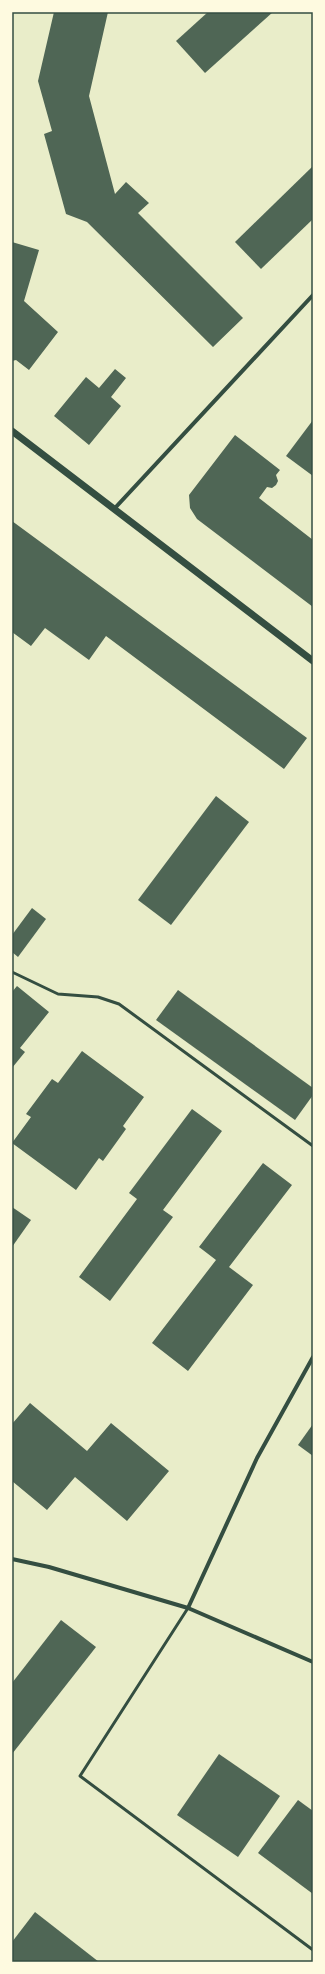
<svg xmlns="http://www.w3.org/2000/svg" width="325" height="1974" font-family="Roboto,sans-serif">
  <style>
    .building { fill: #4f6655 }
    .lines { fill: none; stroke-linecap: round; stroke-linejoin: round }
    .service { stroke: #344e41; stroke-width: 3 }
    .minor { stroke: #344e41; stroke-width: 4 }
    .tertiary { stroke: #344e41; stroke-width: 7 }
    .neatline { fill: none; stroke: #344e41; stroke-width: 1.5 }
  </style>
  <rect width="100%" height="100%" fill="#e9edc9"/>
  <g class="building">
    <path d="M 54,12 L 108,12 L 89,96 L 115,194 L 126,182 L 149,203 L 138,213 L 243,318 L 213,347 L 87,222 L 66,214 L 44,134 L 52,131 L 38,81 Z"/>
    <path d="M 208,12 L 273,12 L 205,73 L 176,41 Z"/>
    <path d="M 313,166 L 313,219 L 261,269 L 235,242 Z"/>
    <path d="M 12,242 L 39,250 L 24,301 L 58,332 L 29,370 L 16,360 L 12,361 Z"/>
    <path d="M 115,369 L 126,378 L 111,397 L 121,406 L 89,445 L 54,416 L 86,377 L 99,388 Z"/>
    <path d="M 313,420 L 313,476 L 286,456 Z"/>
    <path d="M 235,435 L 280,470 L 276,475 L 278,481 L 276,485 L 272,488 L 267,487 L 259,498 L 313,540 L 313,607 L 197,519 L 190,508 L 189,495 Z"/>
    <path d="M 12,521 L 307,738 L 284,769 L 106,636 L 89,660 L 45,628 L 31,646 L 12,632 Z"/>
    <path d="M 216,796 L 249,822 L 171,925 L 138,900 Z"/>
    <path d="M 32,908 L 46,919 L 18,957 L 12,952 L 12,935 Z"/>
    <path d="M 17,986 L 49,1012 L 20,1048 L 25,1052 L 12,1068 L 12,992 Z"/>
    <path d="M 178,990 L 313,1088 L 313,1095 L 295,1120 L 156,1020 Z"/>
    <path d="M 82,1051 L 144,1097 L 123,1126 L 126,1129 L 103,1161 L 99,1158 L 76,1190 L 12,1143 L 31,1117 L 26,1114 L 52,1079 L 58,1083 Z"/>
    <path d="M 192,1109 L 222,1131 L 163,1210 L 173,1217 L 110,1301 L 79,1277 L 137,1199 L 129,1193 Z"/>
    <path d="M 263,1163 L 292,1185 L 229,1267 L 253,1285 L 188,1371 L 152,1343 L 216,1260 L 199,1247 Z"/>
    <path d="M 12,1207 L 31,1220 L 12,1247 Z"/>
    <path d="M 30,1403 L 87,1451 L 111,1423 L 169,1471 L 127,1521 L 75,1477 L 47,1510 L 12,1481 L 12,1424 Z"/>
    <path d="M 313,1424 L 313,1456 L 298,1445 Z"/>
    <path d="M 61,1620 L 96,1647 L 12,1754 L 12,1683 Z"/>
    <path d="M 219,1754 L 280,1796 L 238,1857 L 177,1815 Z"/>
    <path d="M 298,1800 L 313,1811 L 313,1894 L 258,1853 Z"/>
    <path d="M 35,1912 L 99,1962 L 12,1962 L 12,1942 Z"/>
  </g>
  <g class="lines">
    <g class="service">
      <path d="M 12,972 L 58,994 L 98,997 L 119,1004 L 313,1146"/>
      <path d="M 188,1608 L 80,1776 L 313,1950"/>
    </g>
    <g class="minor">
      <path d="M 114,509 L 313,295"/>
      <path d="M 12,1559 L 49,1567 L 188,1608 L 313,1662"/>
      <path d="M 188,1608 L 257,1458 L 313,1357"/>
    </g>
    <path class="tertiary" d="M 12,431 L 313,661"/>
  </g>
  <rect width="325" height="1974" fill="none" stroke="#fefae0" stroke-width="26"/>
  <rect x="13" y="13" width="299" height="1948" class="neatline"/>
</svg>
